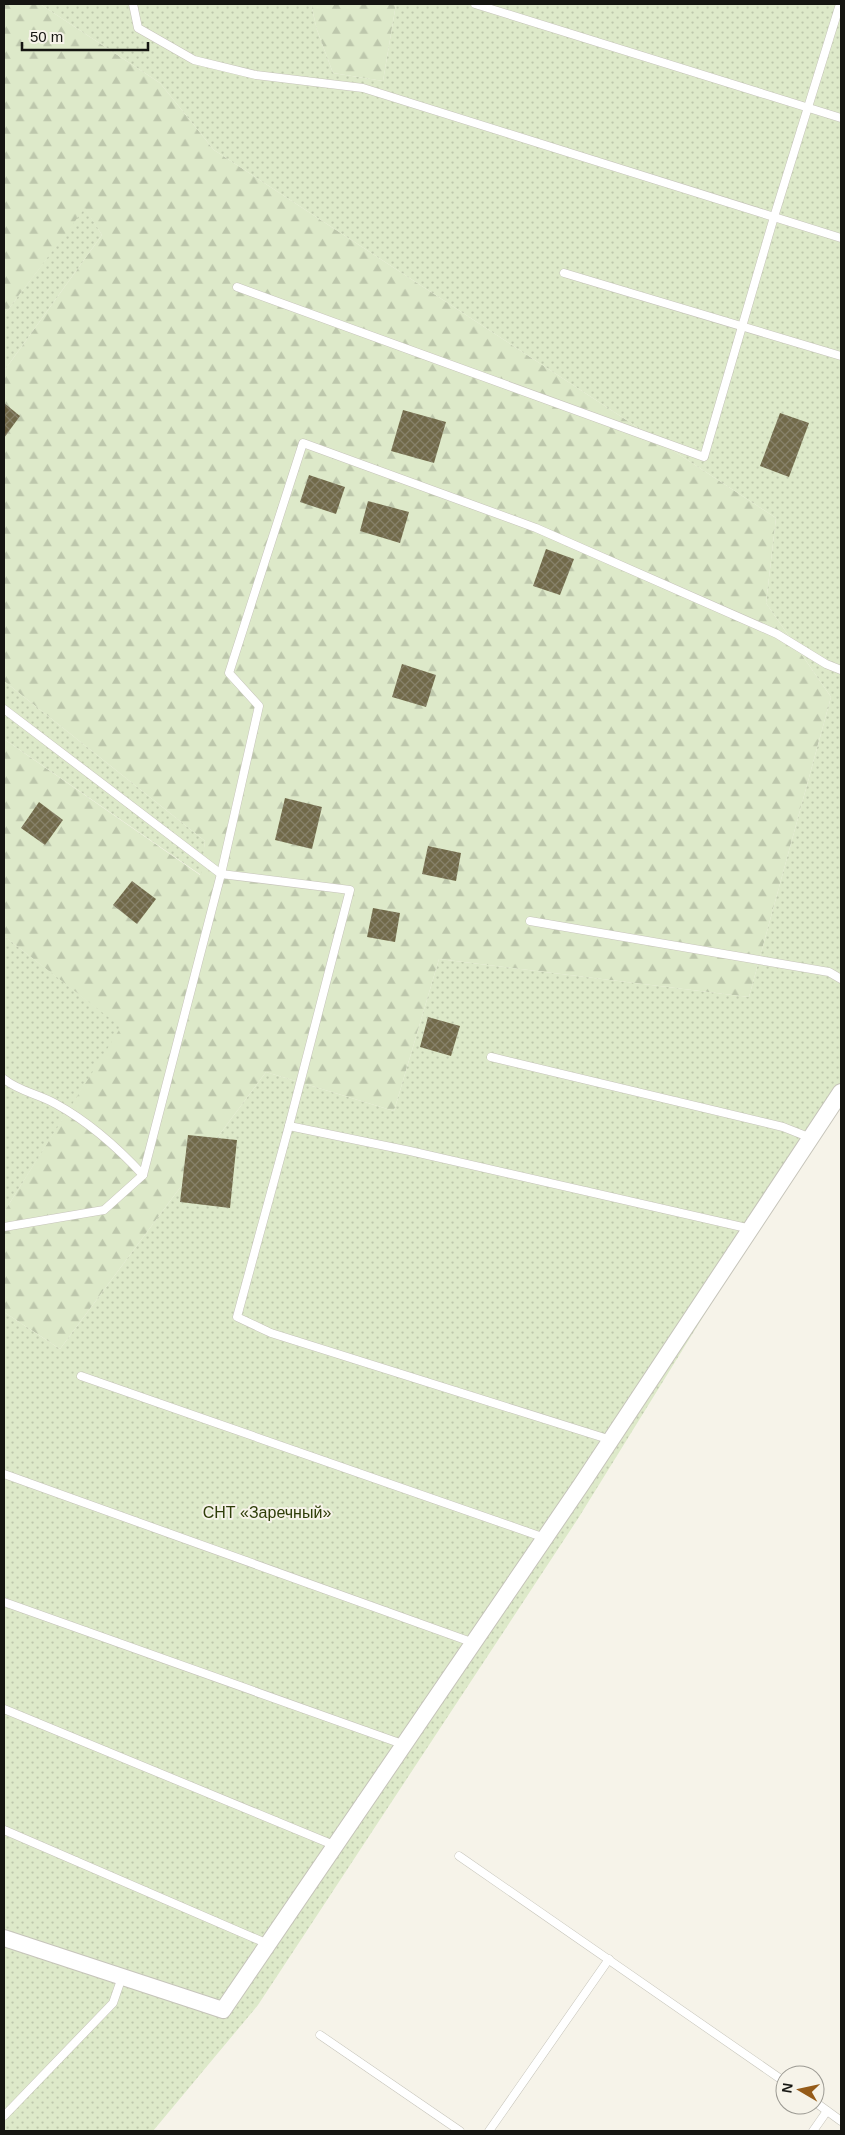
<svg xmlns="http://www.w3.org/2000/svg" width="845" height="2135" font-family="Helvetica,sans-serif">
  <style>
    .forest { fill: url(#forest-firs) }
    .park { fill: url(#park-dots) }
    .building { fill: url(#building-cross-hatch) }
    .lines { fill: none; stroke-linecap: round; stroke-linejoin: round }
    .service-casing { stroke: #c6c4ba; stroke-width: 9 }
    .minor-casing { stroke: #c6c4ba; stroke-width: 18 }
    .service { stroke: #fff; stroke-width: 8 }
    .minor { stroke: #fff; stroke-width: 16 }
    .labels { text-anchor: middle; dominant-baseline: central; stroke-width: 4; stroke-linejoin: round; paint-order: stroke }
    .park-label { font-size: 16px; fill: #2f3e09; stroke: #f6f3e9 }
  </style>
  <defs>
    <pattern id="forest-firs" width="22" height="20" patternUnits="userSpaceOnUse" patternTransform="scale(1.25)"><rect width="22" height="20" fill="#dde9c9"/><path d="M5 1l3.5 6h-7zM16 11l3.5 6h-7z" fill="#bdc7ac"/></pattern>
    <pattern id="park-dots" width="8" height="8" patternUnits="userSpaceOnUse" patternTransform="scale(1.25)"><rect width="8" height="8" fill="#dde9c9"/><path d="M2 2h.1M6 6h.1" fill="none" stroke="#bdc7ac" stroke-width="1.8" stroke-linecap="round"/></pattern>
    <pattern id="building-cross-hatch" width="8" height="8" patternUnits="userSpaceOnUse" patternTransform="scale(1.25)"><rect width="8" height="8" fill="#716949"/><path d="M0 0l8 8M0 8l8-8" fill="none" stroke="#87816a"/></pattern>
  </defs>
  <rect width="100%" height="100%" fill="#f6f3e9"/>
  <g class="forest">
    <path d="M 4,4 L 40,4 L 160,83 L 214,150 L 776,518 L 766,603 L 831,697 L 749,997 L 439,959 L 394,1111 L 266,1072 L 60,1349 L 4,1312 L 4,1212 L 120,1027 L 4,936 L 4,739 L 200,875 L 205,841 L 4,681 L 4,371 L 102,235 L 85,209 L 4,315 Z"/>
    <path d="M 311,4 L 396,4 L 383,81 L 333,73 L 317,30 Z"/>
  </g>
  <g class="park">
    <path d="M 40,4 L 311,4 L 317,30 L 333,73 L 383,81 L 396,4 L 841,4 L 841,1094 L 579,1517 L 258,2005 L 153,2131 L 4,2131 L 4,1312 L 60,1349 L 266,1072 L 394,1111 L 439,959 L 749,997 L 831,697 L 766,603 L 776,518 L 214,150 L 160,83 Z"/>
    <path d="M 85,208 L 102,235 L 4,371 L 4,315 Z"/>
    <path d="M 4,681 L 205,841 L 201,875 L 4,739 Z"/>
    <path d="M 4,936 L 121,1027 L 4,1212 Z"/>
  </g>
  <g class="building">
    <path d="M 4,403 L 20,416 L 4,438 Z"/>
    <path d="M 403,410 L 446,422 L 434,463 L 391,451 Z"/>
    <path d="M 780,413 L 809,423 L 789,477 L 760,466 Z"/>
    <path d="M 309,475 L 345,487 L 336,514 L 300,502 Z"/>
    <path d="M 368,501 L 409,512 L 400,543 L 360,531 Z"/>
    <path d="M 546,549 L 574,559 L 560,595 L 533,586 Z"/>
    <path d="M 402,664 L 436,675 L 426,707 L 392,697 Z"/>
    <path d="M 285,798 L 322,807 L 312,849 L 275,840 Z"/>
    <path d="M 39,802 L 63,820 L 45,845 L 21,828 Z"/>
    <path d="M 428,846 L 461,853 L 456,881 L 422,874 Z"/>
    <path d="M 132,881 L 156,899 L 137,924 L 113,905 Z"/>
    <path d="M 373,908 L 400,913 L 395,942 L 367,937 Z"/>
    <path d="M 428,1017 L 460,1026 L 451,1056 L 420,1047 Z"/>
    <path d="M 188,1135 L 237,1140 L 230,1208 L 180,1202 Z"/>
  </g>
  <g class="lines">
    <defs>
      <g id="service">
        <path d="M 133,4 L 138,28 L 194,60 L 256,75 L 363,88 L 841,238"/>
        <path d="M 475,4 L 841,118"/>
        <path d="M 564,273 L 841,356"/>
        <path d="M 237,287 L 704,457 L 774,217 L 840,4"/>
        <path d="M 4,709 L 221,874 L 350,890 L 289,1126 L 410,1151 L 751,1229"/>
        <path d="M 530,921 L 829,972 L 841,979"/>
        <path d="M 491,1057 L 783,1127 L 811,1138"/>
        <path d="M 4,1079 C 20,1092 39,1094 56,1104 C 89,1122 118,1148 143,1175 L 221,874 L 259,706 L 229,673 L 303,443 L 536,528 L 777,634 L 826,664 L 841,670"/>
        <path d="M 289,1126 L 237,1317 L 271,1333 L 611,1440"/>
        <path d="M 4,1227 L 104,1210 L 143,1175"/>
        <path d="M 81,1376 L 545,1538"/>
        <path d="M 4,1474 L 474,1643"/>
        <path d="M 4,1602 L 405,1745"/>
        <path d="M 4,1709 L 336,1846"/>
        <path d="M 4,1830 L 268,1944"/>
        <path d="M 459,1856 L 785,2082"/>
        <path d="M 320,2035 L 460,2131"/>
        <path d="M 815,2102 L 841,2121"/>
        <path d="M 4,2116 L 113,2003 L 122,1977"/>
        <path d="M 489,2131 L 609,1959"/>
        <path d="M 813,2131 L 827,2111"/>
      </g>
      <path id="minor" d="M 4,1938 L 223,2010 L 581,1485 L 841,1092"/>
    </defs>
    <use href="#service" class="service-casing"/>
    <use href="#minor" class="minor-casing"/>
    <use href="#service" class="service"/>
    <use href="#minor" class="minor"/>
  </g>
  <g class="labels">
    <g class="park-label">
      <text x="267" y="1512">СНТ «Заречный»</text>
    </g>
  </g>
  <rect width="845" height="2135" fill="none" stroke="#151511" stroke-width="10"/>
  <g transform="translate(800 2090) rotate(279)"><circle r="24" fill="#f6f3e9" stroke="#9c9a93"/>
  <path d="M0-4L9 19L0 12L-9 19Z" fill="#955b19"/>
  <text y="-8" font-size="14" font-weight="bold" text-anchor="middle" fill="#151511">N</text>
  </g>
  <path d="M22 42v8h126v-8" fill="none" stroke="#151511" stroke-width="2.5"/>
  <text x="30" y="42" font-size="15" fill="#151511" stroke="#f6f3e9" stroke-width="4" paint-order="stroke">50 m</text>
</svg>
